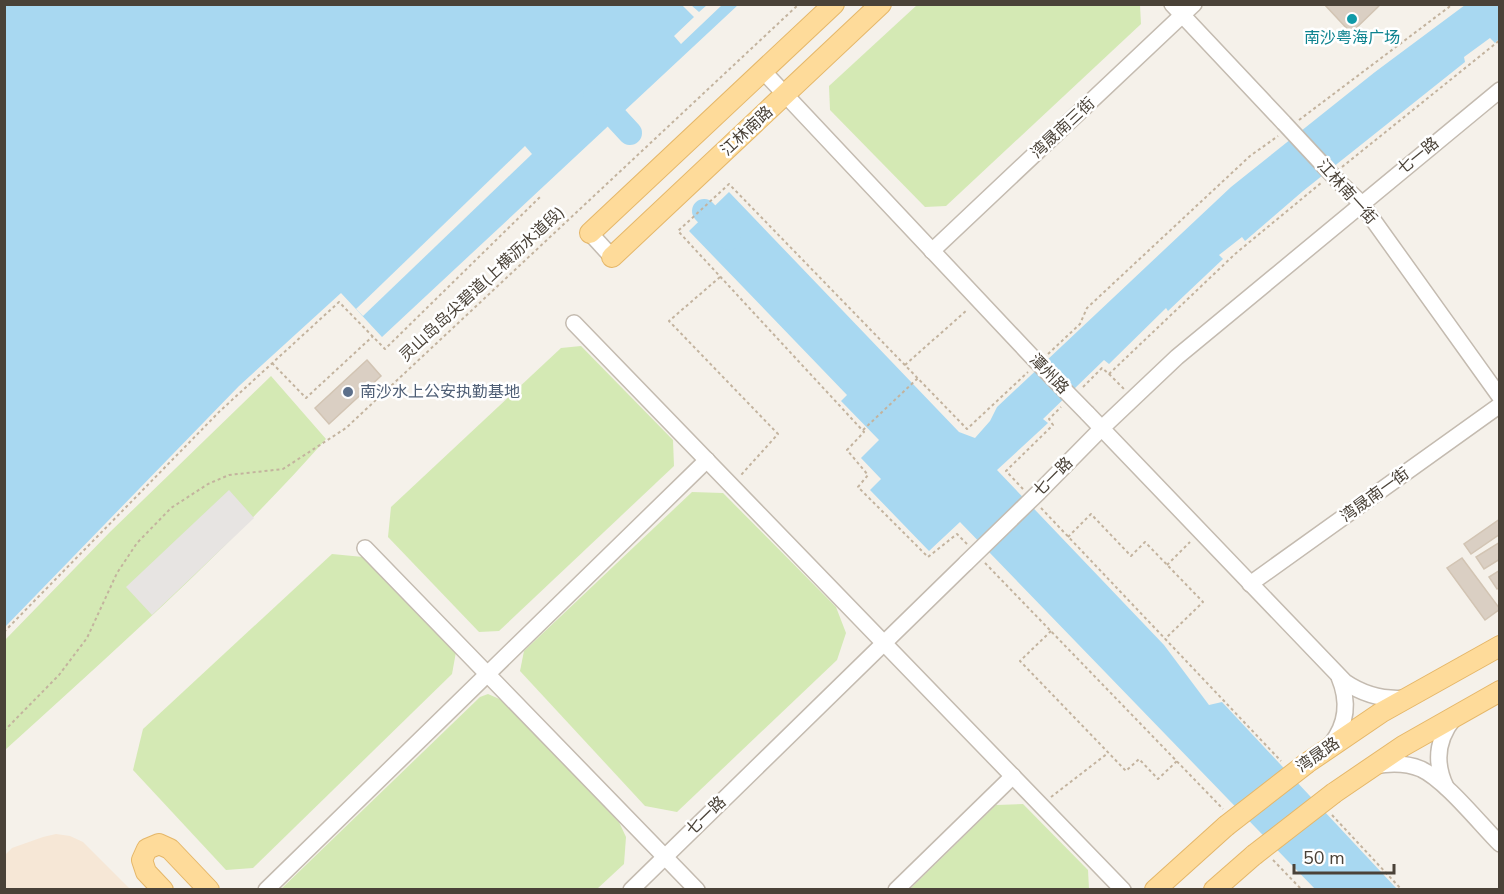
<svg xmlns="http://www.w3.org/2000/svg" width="1504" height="894" font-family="'Nunito Sans','Noto Sans SC',sans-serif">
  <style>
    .commercial { fill: #f6e7d6 }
    .green { fill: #d4e9b4 }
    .parking { fill: #e7e4e2 }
    .water { fill: #a8d8f1 }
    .pier { fill: #f5f1ea }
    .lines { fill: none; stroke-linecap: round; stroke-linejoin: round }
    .river { stroke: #a8d8f1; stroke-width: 24 }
    .building { fill: #dacfc3; stroke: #d2c4b3; stroke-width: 1.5 }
    .minor-casing { stroke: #c4bbb0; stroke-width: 18 }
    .major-casing { stroke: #e5b769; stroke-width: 22 }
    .path { stroke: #c3b39e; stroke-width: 2; stroke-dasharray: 3 3; stroke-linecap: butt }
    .minor { stroke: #fff; stroke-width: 15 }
    .major { stroke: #fedb9a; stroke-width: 20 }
    .minor-bridge-casing { stroke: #c4bbb0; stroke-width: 18; stroke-linecap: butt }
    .major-bridge-casing { stroke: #e5b769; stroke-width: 22; stroke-linecap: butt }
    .minor-bridge { stroke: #fff; stroke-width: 15 }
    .major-bridge { stroke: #fedb9a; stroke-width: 20 }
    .culture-dot { fill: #0f9aa8; stroke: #fff; stroke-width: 2 }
    .service-dot { fill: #5c6f8a; stroke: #fff; stroke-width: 2 }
    .labels { text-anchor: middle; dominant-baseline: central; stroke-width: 5; stroke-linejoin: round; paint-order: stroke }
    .culture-label { font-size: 16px; fill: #0d838f; stroke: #fff }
    .street-label { font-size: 16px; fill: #4a4238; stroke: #fff }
    .service-label { font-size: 16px; fill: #4e5e75; stroke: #fff; text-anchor: start }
  </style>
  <rect width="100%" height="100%" fill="#f5f1ea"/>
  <path class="commercial" d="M 56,834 L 70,836 L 83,842 L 130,889 L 5,889 L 5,855 L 12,848 L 43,837 Z"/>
  <g class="green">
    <path d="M 917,5 L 1140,5 L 1141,24 L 946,206 L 925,207 L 830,110 L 829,86 Z"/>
    <path d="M 581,346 L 673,440 L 674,466 L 499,631 L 479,632 L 388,537 L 391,507 L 561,348 Z"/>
    <path d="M 271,376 L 326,439 C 227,551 115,650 5,750 L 5,640 L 110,532 Z"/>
    <path d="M 692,492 L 723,493 L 836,607 L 846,633 L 837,660 L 677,812 L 645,806 L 520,671 L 524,651 Z"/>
    <path d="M 332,554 L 363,557 L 456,652 L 452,674 L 253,868 L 226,870 L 133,770 L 143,729 Z"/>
    <path d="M 488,694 L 504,701 L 619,822 L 626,837 L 624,864 L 597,889 L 280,890 L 480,697 Z"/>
    <path d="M 1023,804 L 1088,870 L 1089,889 L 910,889 L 996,805 Z"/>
  </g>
  <path class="parking" d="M 229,490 L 254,518 L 152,615 L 126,587 Z"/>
  <g class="water">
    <path d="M 5,5 L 738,5 L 382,337 L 341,293 L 239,386 L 5,627 Z"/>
    <path d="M 1465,5 L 1499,5 L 1499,39 L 1495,43 L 1490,38 L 1464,57 L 1465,62 L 1303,191 L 1245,241 L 1242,237 L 1219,255 L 1223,259 L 1168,311 L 1166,308 L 1109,364 L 1104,360 L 1043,419 L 1048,423 L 997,470 L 1164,645 L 1209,705 L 1222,702 L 1397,889 L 1315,889 L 960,522 L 929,551 L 870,490 L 881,479 L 861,458 L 879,440 L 841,401 L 847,395 L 689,231 L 729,192 L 959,432 L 975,438 L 990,421 L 997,407 L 1231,187 L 1375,72 Z"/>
  </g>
  <g class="pier">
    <path d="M 682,5 L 691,5 L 699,12 L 707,5 L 722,5 L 681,44 L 674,36 L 694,17 Z"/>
    <path d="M 525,146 L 532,154 L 363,316 L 356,309 Z"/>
  </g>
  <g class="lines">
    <g class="river">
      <path d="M 595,95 L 630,133"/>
      <path d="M 704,211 L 729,238"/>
    </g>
  </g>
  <g class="building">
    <path d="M 1324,4 L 1381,4 L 1351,33 Z"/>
    <path d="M 367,360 L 381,376 L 329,424 L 315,408 Z"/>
    <path d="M 1500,519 L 1500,534 L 1471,554 L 1464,544 Z"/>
    <path d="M 1500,542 L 1500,559 L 1484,569 L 1476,557 Z"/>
    <path d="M 1462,558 L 1500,609 L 1485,620 L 1447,568 Z"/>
    <path d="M 1500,570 L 1500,587 L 1497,589 L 1489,577 Z"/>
  </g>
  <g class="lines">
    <defs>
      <g id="minor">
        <path d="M 1172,4 L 1284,123"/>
        <path d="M 763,71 L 1036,361"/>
        <path d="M 1338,181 L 1361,203 L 1500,397"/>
        <path d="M 590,233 L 612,257"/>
        <path d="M 932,251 L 1194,4"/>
        <path d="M 574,323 L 1123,890"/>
        <path d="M 1087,413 L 1345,682 C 1364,695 1383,700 1406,698"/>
        <path d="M 1039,492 L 1102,428 L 1177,357 L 1500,90"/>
        <path d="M 365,548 L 697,890"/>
        <path d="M 1250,584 L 1500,405"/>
        <path d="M 1331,744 C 1347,724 1349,701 1339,677"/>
        <path d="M 1375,766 C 1391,763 1406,763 1421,769 C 1445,780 1480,824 1500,844"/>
        <path d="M 1446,787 C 1434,762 1437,739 1454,718"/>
        <path d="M 266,890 L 707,460"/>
        <path d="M 631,890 L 966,563"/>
        <path d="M 896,890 L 1013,776"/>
      </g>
      <g id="major">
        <path d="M 590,233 L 834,4"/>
        <path d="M 612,257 L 881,4"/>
        <path d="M 1307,763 L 1382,712 L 1500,646"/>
        <path d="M 1334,793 L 1403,746 L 1500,691"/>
        <path d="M 163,890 L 146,872 L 142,860 L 147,849 L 159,844 L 170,849 L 209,890"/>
        <path d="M 1155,890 L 1226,826"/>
        <path d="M 1214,890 L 1254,855"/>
      </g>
    </defs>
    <use href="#minor" class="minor-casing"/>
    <use href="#major" class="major-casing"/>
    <g class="path">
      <path d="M 1299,120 L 1453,4"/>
      <path d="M 1342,167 L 1500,40"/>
      <path d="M 720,277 L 669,321 L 778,434 L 741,475"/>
      <path d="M 1048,354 L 1080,324 L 1087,308 L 1250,156 L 1278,136"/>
      <path d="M 272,363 L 306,398 L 373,336"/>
      <path d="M 905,365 L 967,310"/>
      <path d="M 1109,374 L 1124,389"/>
      <path d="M 1083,387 L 1102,368 L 1109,374 L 1235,254 L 1321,183"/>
      <path d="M 863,430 L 918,378"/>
      <path d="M 1023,489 L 1006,471 L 1053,425 L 1049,419 L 1061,407"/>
      <path d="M 1041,508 L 1281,761"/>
      <path d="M 1068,537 L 1091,514 L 1131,556 L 1145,542 L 1203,602 L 1165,639"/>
      <path d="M 967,544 L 957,534 L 928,557 L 858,487 L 868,475 L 847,450 L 864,432 L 678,231 L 729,184 L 967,429 L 1028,372"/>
      <path d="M 985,563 L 1223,809"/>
      <path d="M 1167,565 L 1190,542"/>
      <path d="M 1051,631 L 1020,661 L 1126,771 L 1139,759 L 1158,779 L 1177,761"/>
      <path d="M 4,632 L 220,411 L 339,302 L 385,349 L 540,197"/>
      <path d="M 4,731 L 59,675 L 87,638 L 117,573 L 137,543 L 171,508 L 208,484 L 229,475 L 283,469 L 346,428 L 799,4"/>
      <path d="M 1051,797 L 1108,753"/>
      <path d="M 1332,815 L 1402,890"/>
      <path d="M 1273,860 L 1302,890"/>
    </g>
    <use href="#minor" class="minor"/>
    <use href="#major" class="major"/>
    <defs>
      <g id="minor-bridge">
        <path d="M 1284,123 L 1338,181"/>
        <path d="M 1036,361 L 1087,413"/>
        <path d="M 966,563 L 1039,492"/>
      </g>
      <g id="major-bridge">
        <path d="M 1226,826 L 1307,763"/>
        <path d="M 1254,855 L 1334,793"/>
      </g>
    </defs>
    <use href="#minor-bridge" class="minor-bridge-casing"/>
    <use href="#major-bridge" class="major-bridge-casing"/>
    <use href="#minor-bridge" class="minor-bridge"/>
    <use href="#major-bridge" class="major-bridge"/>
  </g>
  <circle class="culture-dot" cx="1352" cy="19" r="6"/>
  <circle class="service-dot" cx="348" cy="392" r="6"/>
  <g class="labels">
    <g class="culture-label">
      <text x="1352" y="38">南沙粤海广场</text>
    </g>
    <g class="street-label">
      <text transform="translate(1063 128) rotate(-43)">湾晟南三街</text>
      <text transform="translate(747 131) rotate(-43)">江林南路</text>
      <text transform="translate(1418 156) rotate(-39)">七一路</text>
      <text transform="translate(1347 192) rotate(48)">江林南一街</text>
      <text transform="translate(482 284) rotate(-43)">灵山岛岛尖碧道(上横沥水道段)</text>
      <text transform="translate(1049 374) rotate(46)">潭州路</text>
      <text transform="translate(1053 477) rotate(-45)">七一路</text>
      <text transform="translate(1375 495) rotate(-36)">湾晟南一街</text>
      <text transform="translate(1318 755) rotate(-35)">湾晟路</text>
      <text transform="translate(706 816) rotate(-44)">七一路</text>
    </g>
    <g class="service-label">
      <text x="360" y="392">南沙水上公安执勤基地</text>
    </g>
  </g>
  <rect width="1504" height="894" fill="none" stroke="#4a4238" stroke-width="12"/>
  <path d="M1294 864v9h100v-9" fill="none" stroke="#4a4238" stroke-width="3"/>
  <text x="1303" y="864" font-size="18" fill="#4a4238" stroke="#ffffff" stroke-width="4.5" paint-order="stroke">50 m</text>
</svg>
